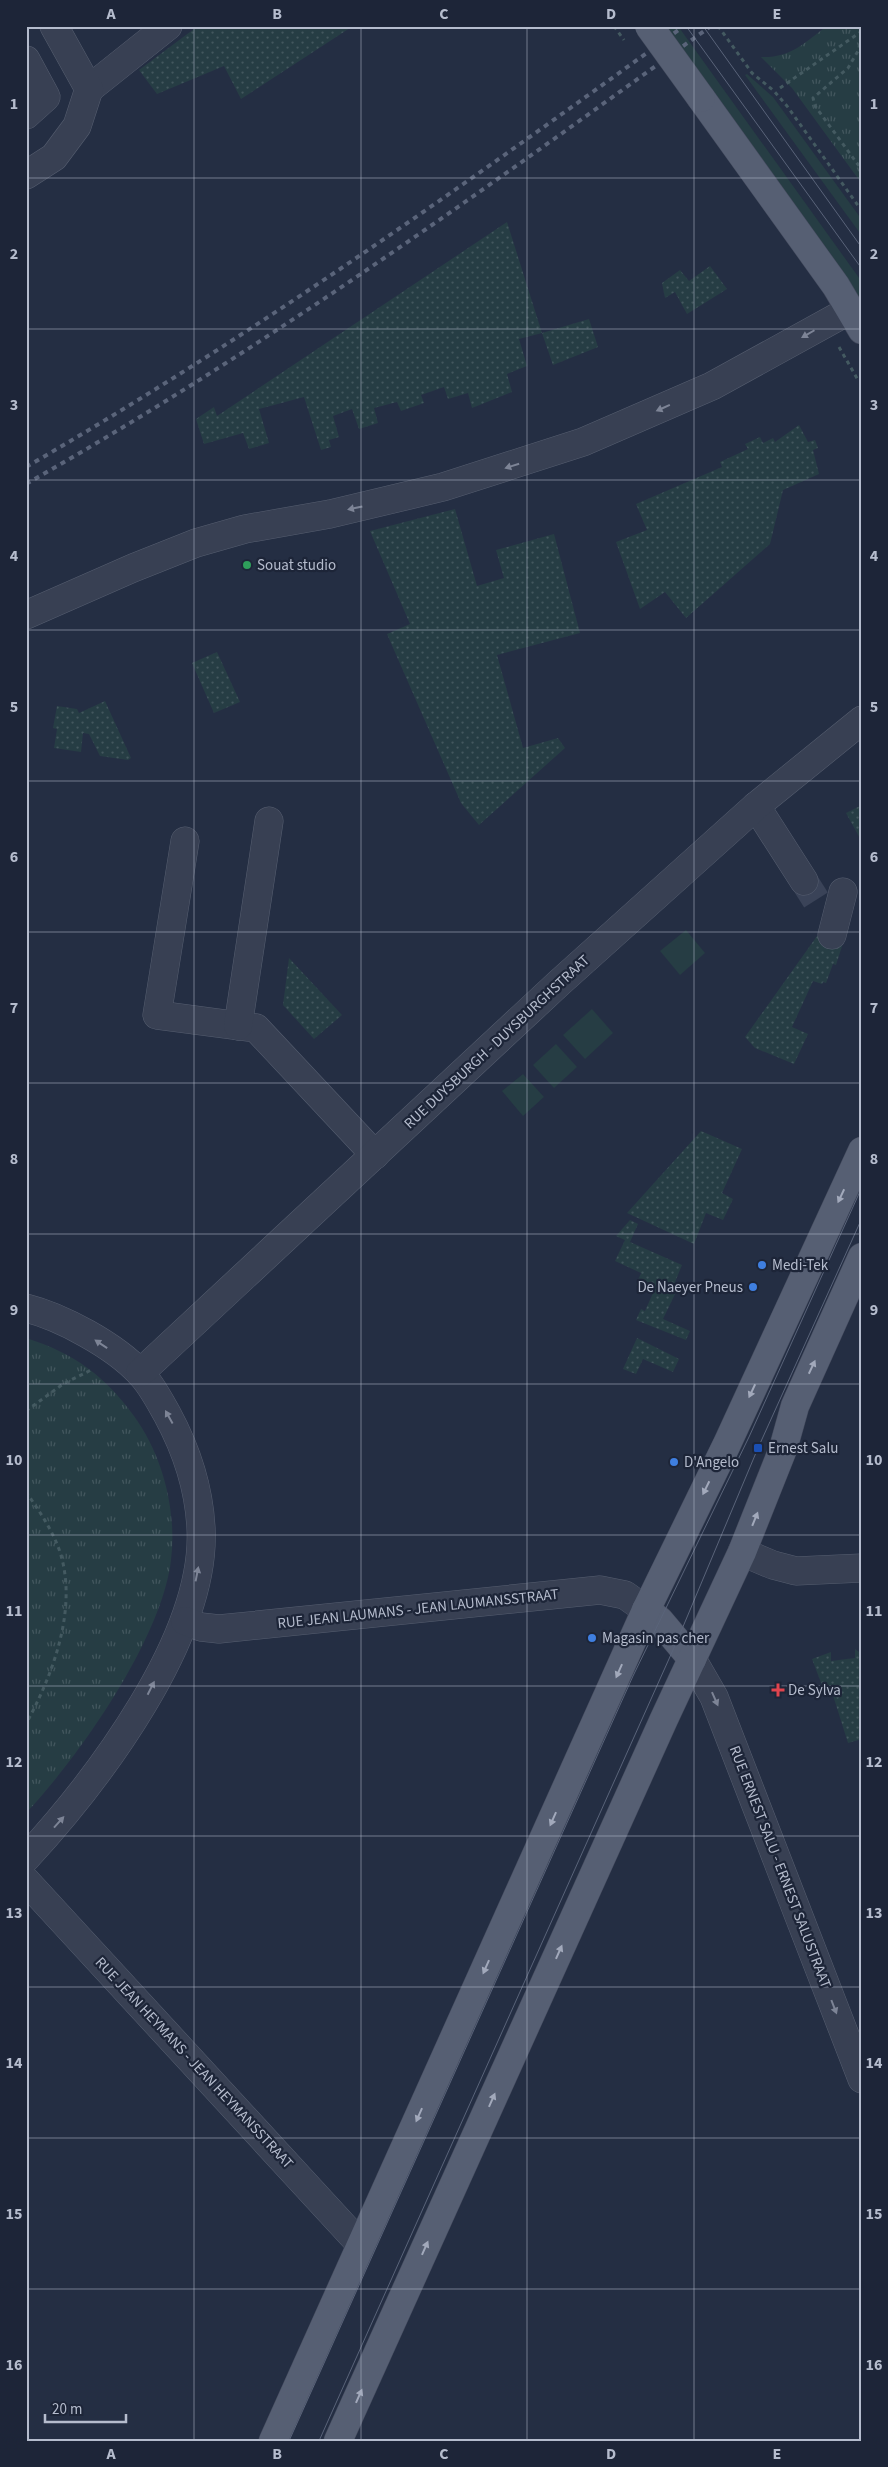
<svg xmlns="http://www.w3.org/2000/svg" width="888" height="2467" font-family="'Source Sans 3',sans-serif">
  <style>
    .grass { fill: #263d44 }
    .park { fill: url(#park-tufts) }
    .garden { fill: url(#garden-dots) }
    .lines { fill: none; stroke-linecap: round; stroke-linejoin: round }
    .minor-tunnel { stroke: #3a4358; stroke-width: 28; stroke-dasharray: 28 14; stroke-linecap: butt }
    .minor-casing { stroke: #565e70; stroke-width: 29 }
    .major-casing { stroke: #42495c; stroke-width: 29 }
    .path { stroke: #445a61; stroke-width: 3; stroke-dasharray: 4 4; stroke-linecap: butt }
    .minor { stroke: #384053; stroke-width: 28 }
    .major { stroke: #565f73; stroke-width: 28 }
    .tram { stroke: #5a647a; stroke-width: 1 }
    .rail { stroke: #5a647a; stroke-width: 4; stroke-dasharray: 5 5; stroke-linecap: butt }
    .major-bridge-casing { stroke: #42495c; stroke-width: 29; stroke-linecap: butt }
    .path-bridge { stroke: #445a61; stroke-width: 3; stroke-dasharray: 4 4; stroke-linecap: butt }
    .major-bridge { stroke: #565f73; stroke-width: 28 }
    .oneway { fill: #7d8496 }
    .oneway2 { fill: #a2a9bb }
    .grid { fill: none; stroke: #b5bccd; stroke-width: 1; stroke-opacity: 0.55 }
    .leisure-dot { fill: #2e9e5b; stroke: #1d2538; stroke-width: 2 }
    .shop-dot { fill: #3f7fe0; stroke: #1d2538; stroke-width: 2 }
    .transit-dot { fill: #1a4fb4; stroke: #1d2538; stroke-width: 2 }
    .health-dot { fill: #e0444e; stroke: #1d2538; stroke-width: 2 }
    .labels { text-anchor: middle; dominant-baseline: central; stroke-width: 4.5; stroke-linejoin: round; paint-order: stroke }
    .poi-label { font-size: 15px; fill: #b5bccd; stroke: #1d2538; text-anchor: start }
    .street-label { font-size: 15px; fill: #b5bccd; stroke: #1d2538 }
    .neatline { fill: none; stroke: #b5bccd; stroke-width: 2 }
    .grid-label { font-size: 16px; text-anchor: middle; font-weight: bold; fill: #b5bccd }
  </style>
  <defs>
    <pattern id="park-tufts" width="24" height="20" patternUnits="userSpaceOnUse" patternTransform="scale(1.25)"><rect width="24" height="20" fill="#263d44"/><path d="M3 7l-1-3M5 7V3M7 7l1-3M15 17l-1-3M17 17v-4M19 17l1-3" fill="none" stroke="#43575e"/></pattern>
    <pattern id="garden-dots" width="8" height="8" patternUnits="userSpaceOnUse" patternTransform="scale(1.25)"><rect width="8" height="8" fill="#263d44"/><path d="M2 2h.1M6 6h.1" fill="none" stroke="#43575e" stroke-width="1.8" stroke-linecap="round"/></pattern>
  </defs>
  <rect width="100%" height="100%" fill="#242e43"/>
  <g class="grass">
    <path d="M 664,26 L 678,26 L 862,282 L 862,301 Z"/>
    <path d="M 747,74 L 773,97 L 862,220 L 862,236 L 745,75 Z"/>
    <path d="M 686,930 L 705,953 L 680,975 L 660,951 Z"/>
    <path d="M 592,1009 L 613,1033 L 585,1059 L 563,1035 Z"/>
    <path d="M 556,1044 L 577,1067 L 554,1088 L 533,1065 Z"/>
    <path d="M 523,1074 L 544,1097 L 523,1116 L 502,1091 Z"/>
  </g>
  <g class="park">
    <path d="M 827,26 L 862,26 L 862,184 L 792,88 L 761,57 C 791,58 804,43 827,26 Z"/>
    <path d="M 26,1338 C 74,1353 105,1376 134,1416 C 163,1456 177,1511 171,1560 C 162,1638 80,1756 26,1813 Z"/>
  </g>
  <g class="garden">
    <path d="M 198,26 L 353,26 L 241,99 L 224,66 L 157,94 L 139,70 Z"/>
    <path d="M 507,222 L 542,333 L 589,319 L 598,347 L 553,365 L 542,333 L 519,339 L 527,366 L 507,374 L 512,392 L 472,408 L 468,393 L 448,399 L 444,387 L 421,395 L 424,403 L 401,411 L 397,402 L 374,408 L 378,423 L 359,429 L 352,409 L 333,416 L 339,437 L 329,440 L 331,447 L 321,450 L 304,397 L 259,409 L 269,443 L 249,449 L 243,433 L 204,444 L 196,419 L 214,407 L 217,416 Z"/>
    <path d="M 710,266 L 727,289 L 687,314 L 675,292 L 665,298 L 662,283 L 680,270 L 689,281 Z"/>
    <path d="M 799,425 L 808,442 L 815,440 L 818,448 L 813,450 L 819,474 L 783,490 L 770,544 L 686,618 L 665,592 L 640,609 L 616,542 L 647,530 L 636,504 L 722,467 L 720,462 L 748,449 L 745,444 L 760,437 L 763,443 L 773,438 L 775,442 Z"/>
    <path d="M 455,509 L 477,586 L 504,578 L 496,550 L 554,534 L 580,633 L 497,655 L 523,748 L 558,738 L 565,748 L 479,825 L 461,803 L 387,634 L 410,624 L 370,531 Z"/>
    <path d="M 217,652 L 240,702 L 214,713 L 192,663 Z"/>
    <path d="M 105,701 L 131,758 L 128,760 L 100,756 L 89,734 L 83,733 L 81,752 L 54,748 L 57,729 L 53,728 L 57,706 L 77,709 L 79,713 Z"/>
    <path d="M 862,805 L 862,842 L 846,813 Z"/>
    <path d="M 817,936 L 843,943 L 836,965 L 833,964 L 826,983 L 823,982 L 822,984 L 813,981 L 792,1027 L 808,1034 L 794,1064 L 755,1048 L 745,1037 Z"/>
    <path d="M 289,958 L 342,1015 L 314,1039 L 283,1005 Z"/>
    <path d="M 701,1131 L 742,1149 L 722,1193 L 733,1199 L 723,1220 L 706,1213 L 694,1244 L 627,1213 Z"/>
    <path d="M 630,1220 L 638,1224 L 630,1242 L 682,1265 L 673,1287 L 677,1290 L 663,1319 L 690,1331 L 686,1340 L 636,1320 L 641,1309 L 645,1311 L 653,1293 L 636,1285 L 641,1273 L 615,1261 L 625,1240 L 616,1236 Z"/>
    <path d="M 637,1338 L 679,1359 L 673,1372 L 643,1359 L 636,1374 L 623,1369 Z"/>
    <path d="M 855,1649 L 862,1654 L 862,1739 L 848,1743 L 831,1689 L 829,1686 L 823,1688 L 812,1659 L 831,1652 L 831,1661 L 855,1658 Z"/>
  </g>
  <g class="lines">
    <path class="minor-tunnel" d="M 804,881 L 816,900"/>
    <defs>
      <g id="minor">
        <path d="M 26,60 L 46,97 L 26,115"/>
        <path d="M 89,89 L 168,26"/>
        <path d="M 26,175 L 54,157 L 77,126 L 89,89 L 54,26"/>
        <path d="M 26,615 L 133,568 L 196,543 L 245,529 L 330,514 L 443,487 L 583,442 L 712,386 L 850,310"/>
        <path d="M 756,806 L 804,881"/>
        <path d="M 185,841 L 157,1015 L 256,1028 L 375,1155"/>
        <path d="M 832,935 L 843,892"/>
        <path d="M 238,1026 L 269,821"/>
        <path d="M 26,1308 C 62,1317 115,1346 140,1373 C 151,1384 159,1400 167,1414 C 186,1449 199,1488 201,1528 C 207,1637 97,1781 26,1858"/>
        <path d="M 140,1373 L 559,983 L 756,806 L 862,720"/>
        <path d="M 742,1552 L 773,1565 L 796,1571 L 862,1568"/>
        <path d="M 185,1621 L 201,1627 L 219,1629 L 600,1590 L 625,1595 L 646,1610"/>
        <path d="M 692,1659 L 714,1697 L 862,2079"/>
        <path d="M 26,1881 L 361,2245"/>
      </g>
      <g id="major">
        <path d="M 701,98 L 836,286 L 862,330"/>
        <path d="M 646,1610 L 660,1621 L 692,1659"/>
        <path d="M 273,2441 L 646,1610 L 727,1444 L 862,1151"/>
        <path d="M 338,2441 L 664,1719 L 742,1552 L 783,1449 L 795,1406 L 862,1257"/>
      </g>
    </defs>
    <use href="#minor" class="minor-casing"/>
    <use href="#major" class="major-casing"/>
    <g class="path">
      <path d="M 718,26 L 752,73 L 774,91 L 787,106 L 862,211"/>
      <path d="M 862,36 L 858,51 L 848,68 L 813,98 L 815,106 L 862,170"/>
      <path d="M 780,88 L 862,31"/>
      <path d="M 839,347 L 858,380 L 862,382"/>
      <path d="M 26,1411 L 63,1384 L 93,1369"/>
      <path d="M 26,1492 C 40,1512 56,1535 62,1559 C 76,1614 52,1676 26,1724"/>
    </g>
    <use href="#minor" class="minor"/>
    <use href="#major" class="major"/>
    <g class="tram">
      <path d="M 686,26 L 862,269"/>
      <path d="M 703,26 L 862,248"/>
      <path d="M 289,2441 L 633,1676 L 749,1437 L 862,1187"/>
      <path d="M 319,2441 L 677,1641 L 758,1448 L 862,1218"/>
    </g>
    <g class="rail">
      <path d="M 26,467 C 256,334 470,181 684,26"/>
      <path d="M 26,484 C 266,348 488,187 711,26"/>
    </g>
    <defs>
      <path id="major-bridge" d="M 649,26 L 701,98"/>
    </defs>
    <use href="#major-bridge" class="major-bridge-casing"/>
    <path class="path-bridge" d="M 614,26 L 624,40"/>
    <use href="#major-bridge" class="major-bridge"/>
  </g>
  <defs><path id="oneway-solid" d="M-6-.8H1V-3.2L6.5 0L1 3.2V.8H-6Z" transform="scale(1.25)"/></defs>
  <g class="oneway">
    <use href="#oneway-solid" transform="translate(808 334) rotate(150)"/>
    <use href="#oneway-solid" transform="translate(663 408) rotate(156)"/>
    <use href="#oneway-solid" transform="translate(512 466) rotate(162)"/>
    <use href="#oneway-solid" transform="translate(355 508) rotate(168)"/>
    <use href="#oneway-solid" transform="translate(101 1344) rotate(-146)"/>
    <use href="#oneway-solid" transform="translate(169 1417) rotate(-119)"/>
    <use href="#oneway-solid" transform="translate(197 1574) rotate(-79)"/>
    <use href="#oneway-solid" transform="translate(151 1688) rotate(-63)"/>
    <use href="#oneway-solid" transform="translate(715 1699) rotate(66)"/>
    <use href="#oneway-solid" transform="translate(59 1822) rotate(-48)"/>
    <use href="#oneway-solid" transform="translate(834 2007) rotate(69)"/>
  </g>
  <g class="oneway2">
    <use href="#oneway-solid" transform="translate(841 1196) rotate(115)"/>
    <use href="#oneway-solid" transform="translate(812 1367) rotate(-65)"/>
    <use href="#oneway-solid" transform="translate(752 1391) rotate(115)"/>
    <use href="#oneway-solid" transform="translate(706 1488) rotate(116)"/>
    <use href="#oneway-solid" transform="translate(755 1519) rotate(-68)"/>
    <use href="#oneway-solid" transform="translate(619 1671) rotate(114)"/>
    <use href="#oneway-solid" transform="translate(553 1819) rotate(114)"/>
    <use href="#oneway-solid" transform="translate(559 1952) rotate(-66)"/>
    <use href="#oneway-solid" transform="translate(486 1967) rotate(114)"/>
    <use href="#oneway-solid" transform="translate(492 2100) rotate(-66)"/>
    <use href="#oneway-solid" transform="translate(419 2115) rotate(114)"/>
    <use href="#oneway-solid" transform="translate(425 2248) rotate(-66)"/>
    <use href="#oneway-solid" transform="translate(359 2396) rotate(-66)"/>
  </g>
  <path class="grid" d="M 194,26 L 194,2441M 361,26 L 361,2441M 527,26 L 527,2441M 694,26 L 694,2441M 26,178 L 862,178M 26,329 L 862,329M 26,480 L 862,480M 26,630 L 862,630M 26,781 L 862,781M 26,932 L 862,932M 26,1083 L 862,1083M 26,1234 L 862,1234M 26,1384 L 862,1384M 26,1535 L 862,1535M 26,1686 L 862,1686M 26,1836 L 862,1836M 26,1987 L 862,1987M 26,2138 L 862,2138M 26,2289 L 862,2289"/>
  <circle class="leisure-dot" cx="247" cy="565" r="5"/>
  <g class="shop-dot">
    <circle cx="762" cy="1265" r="5"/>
    <circle cx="753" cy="1287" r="5"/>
    <circle cx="674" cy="1462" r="5"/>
    <circle cx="592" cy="1638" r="5"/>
  </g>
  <rect class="transit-dot" x="753" y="1443" width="10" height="10" rx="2.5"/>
  <path class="health-dot" d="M775.5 1682.5h5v5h5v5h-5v5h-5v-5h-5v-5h5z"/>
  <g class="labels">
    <g class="poi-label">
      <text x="257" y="565">Souat studio</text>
      <text x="772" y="1265">Medi-Tek</text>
      <text x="743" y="1287" text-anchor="end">De Naeyer Pneus</text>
      <text x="768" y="1448">Ernest Salu</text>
      <text x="684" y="1462">D'Angelo</text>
      <text x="602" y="1638">Magasin pas cher</text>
      <text x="788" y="1690">De Sylva</text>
    </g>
    <g class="street-label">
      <text transform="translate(497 1042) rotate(-43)">RUE DUYSBURGH - DUYSBURGHSTRAAT</text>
      <text transform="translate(418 1609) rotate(-6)">RUE JEAN LAUMANS - JEAN LAUMANSSTRAAT</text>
      <text transform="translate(780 1867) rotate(69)">RUE ERNEST SALU - ERNEST SALUSTRAAT</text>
      <text transform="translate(194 2063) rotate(47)">RUE JEAN HEYMANS - JEAN HEYMANSSTRAAT</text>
    </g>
  </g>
  <rect width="888" height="2467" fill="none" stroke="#1d2538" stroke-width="55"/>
  <path d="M45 2414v8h81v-8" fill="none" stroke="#b5bccd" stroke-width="2.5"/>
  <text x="52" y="2414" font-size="15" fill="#b5bccd" stroke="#1d2538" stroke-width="4" paint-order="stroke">20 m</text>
  <rect x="28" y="28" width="832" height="2412" class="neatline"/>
  <g class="grid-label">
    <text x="111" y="19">A</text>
    <text x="277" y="19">B</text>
    <text x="444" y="19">C</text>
    <text x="611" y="19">D</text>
    <text x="777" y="19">E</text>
    <text x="14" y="109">1</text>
    <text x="874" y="109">1</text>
    <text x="14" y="259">2</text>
    <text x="874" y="259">2</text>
    <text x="14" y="410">3</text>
    <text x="874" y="410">3</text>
    <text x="14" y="561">4</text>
    <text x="874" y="561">4</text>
    <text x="14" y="712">5</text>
    <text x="874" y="712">5</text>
    <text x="14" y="862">6</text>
    <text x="874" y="862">6</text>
    <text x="14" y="1013">7</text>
    <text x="874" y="1013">7</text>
    <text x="14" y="1164">8</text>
    <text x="874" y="1164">8</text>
    <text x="14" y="1315">9</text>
    <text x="874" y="1315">9</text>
    <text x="14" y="1465">10</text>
    <text x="874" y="1465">10</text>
    <text x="14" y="1616">11</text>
    <text x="874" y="1616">11</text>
    <text x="14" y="1767">12</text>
    <text x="874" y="1767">12</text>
    <text x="14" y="1918">13</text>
    <text x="874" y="1918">13</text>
    <text x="14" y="2068">14</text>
    <text x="874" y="2068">14</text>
    <text x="14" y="2219">15</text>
    <text x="874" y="2219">15</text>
    <text x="14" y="2370">16</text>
    <text x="874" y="2370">16</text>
    <text x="111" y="2459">A</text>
    <text x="277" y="2459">B</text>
    <text x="444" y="2459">C</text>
    <text x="611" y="2459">D</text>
    <text x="777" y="2459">E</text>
  </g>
</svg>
